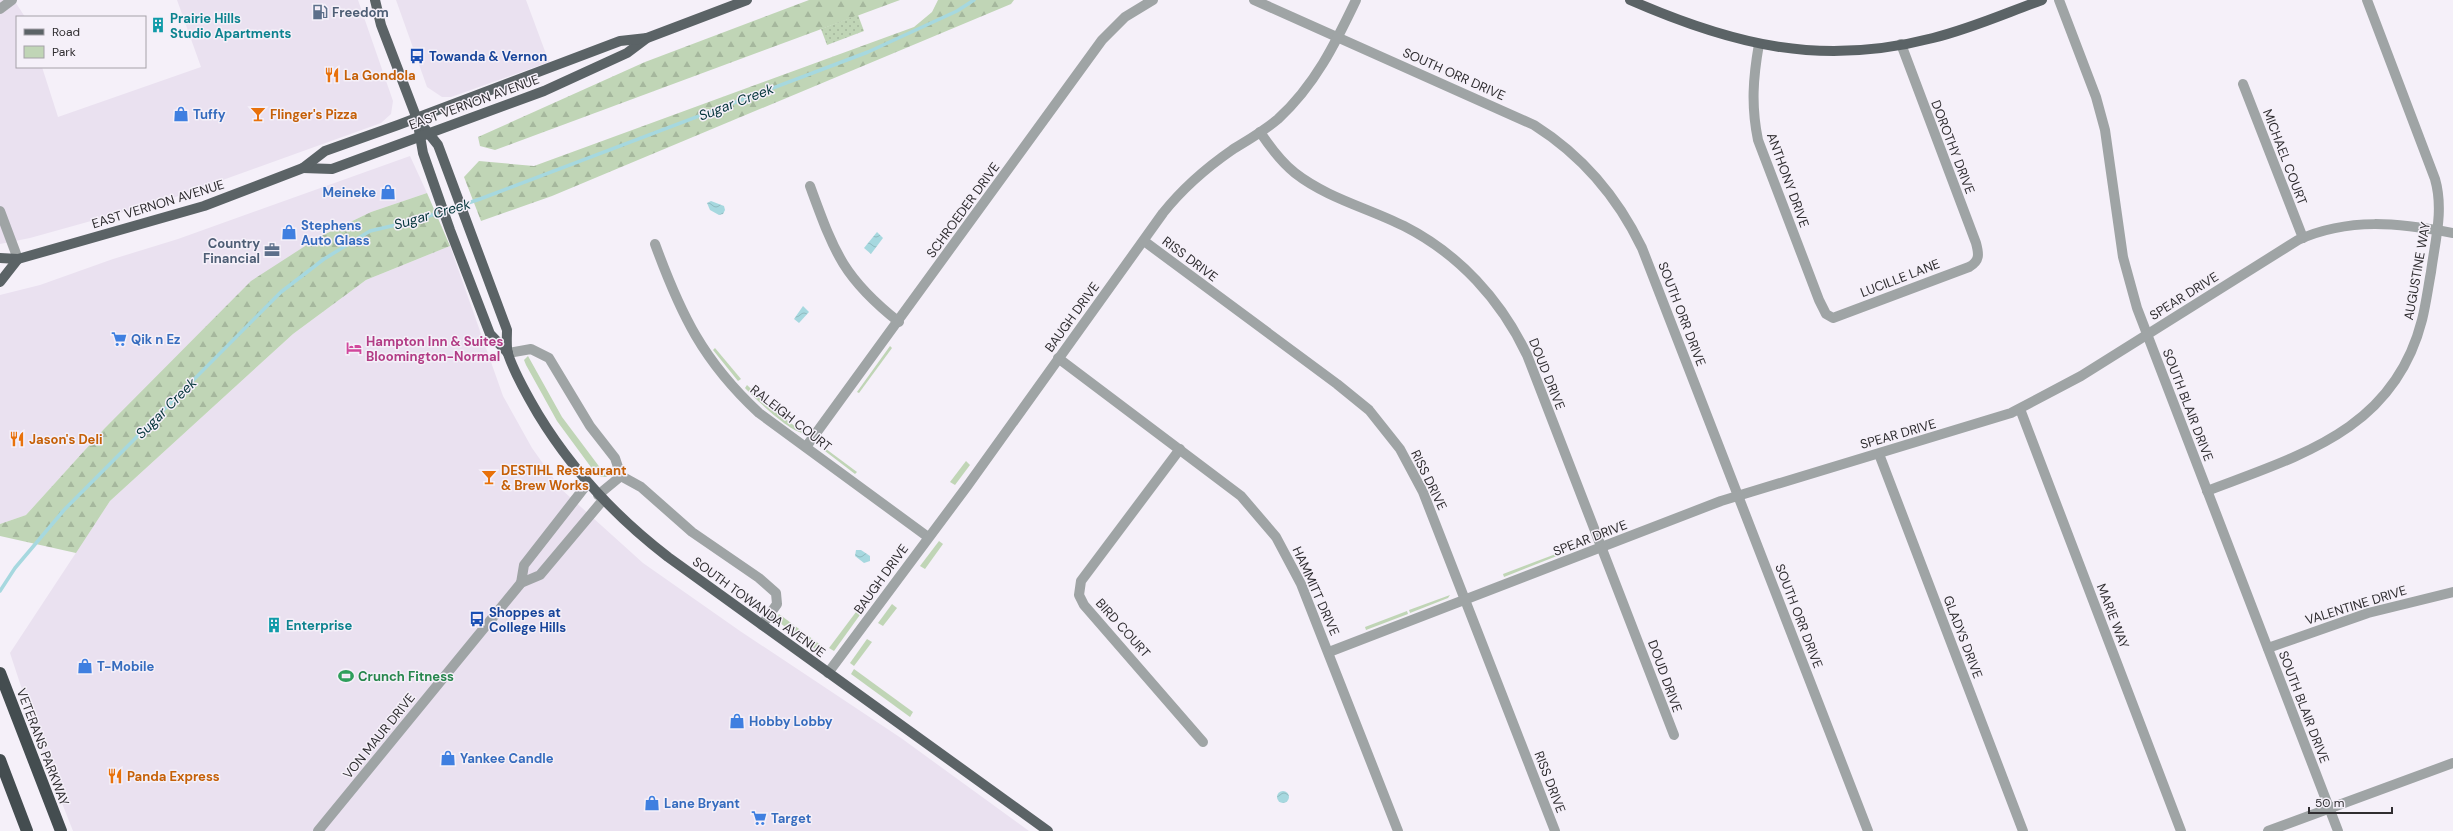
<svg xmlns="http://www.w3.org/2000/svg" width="2453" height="831" font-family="'DM Sans',sans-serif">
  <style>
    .built { fill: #eae1f0 }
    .green { fill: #c0d5b6 }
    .forest { fill: url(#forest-firs) }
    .garden { fill: url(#garden-dots) }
    .water { fill: url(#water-waves) }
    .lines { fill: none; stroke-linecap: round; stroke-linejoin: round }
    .stream { stroke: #a6d8df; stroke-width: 3.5 }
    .minor { stroke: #9fa4a5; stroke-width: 10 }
    .major { stroke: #5b6366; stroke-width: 10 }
    .highway { stroke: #444d50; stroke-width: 12 }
    .labels { text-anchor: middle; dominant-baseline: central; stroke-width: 3; stroke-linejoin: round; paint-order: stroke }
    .service-label { font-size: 13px; font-weight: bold; fill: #4e5e75; stroke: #f5f0f9; text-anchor: start }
    .culture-label { font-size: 13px; font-weight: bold; fill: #0d838f; stroke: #f5f0f9; text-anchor: start }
    .transit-label { font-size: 13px; font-weight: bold; fill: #164399; stroke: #f5f0f9; text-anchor: start }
    .street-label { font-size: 13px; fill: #2f2d30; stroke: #f5f0f9 }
    .food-label { font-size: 13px; font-weight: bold; fill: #c56008; stroke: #f5f0f9; text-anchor: start }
    .shop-label { font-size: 13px; font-weight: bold; fill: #366cbe; stroke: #f5f0f9; text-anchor: start }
    .hotel-label { font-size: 13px; font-weight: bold; fill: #b23c85; stroke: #f5f0f9; text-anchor: start }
    .leisure-label { font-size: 13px; font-weight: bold; fill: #27864d; stroke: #f5f0f9; text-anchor: start }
    .water-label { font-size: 14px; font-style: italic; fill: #04353b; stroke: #f5f0f9 }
  </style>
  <defs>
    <pattern id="forest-firs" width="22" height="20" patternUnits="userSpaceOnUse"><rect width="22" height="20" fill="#c0d5b6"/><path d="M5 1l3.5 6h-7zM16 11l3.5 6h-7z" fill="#a5b79d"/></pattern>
    <pattern id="garden-dots" width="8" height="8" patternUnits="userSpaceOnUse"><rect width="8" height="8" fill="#c0d5b6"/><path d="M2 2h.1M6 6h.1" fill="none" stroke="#a5b79d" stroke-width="1.8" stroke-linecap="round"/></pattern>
    <pattern id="water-waves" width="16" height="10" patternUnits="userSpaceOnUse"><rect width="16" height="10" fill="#a6d8df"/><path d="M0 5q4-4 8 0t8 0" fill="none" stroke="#8fbac0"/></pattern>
  </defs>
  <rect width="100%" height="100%" fill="#f5f0f9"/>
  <g class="built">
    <path d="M 0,0 L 14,0 L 25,17 L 17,17 L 17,67 L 42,67 L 58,117 L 201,67 L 177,0 L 358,0 L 393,101 L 391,114 L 381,123 L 170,199 L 30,238 L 0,244 Z"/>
    <path d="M 396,0 L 526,0 L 549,62 L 451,97 L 442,97 L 427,87 Z"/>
    <path d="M 410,156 L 427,193 L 371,212 L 319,237 L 286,259 L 104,429 L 26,515 L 0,524 L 0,295 L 40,285 L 113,259 L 178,239 Z"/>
    <path d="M 450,246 L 503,396 L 532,448 L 561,489 L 643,563 L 740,631 L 901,738 L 1029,831 L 73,831 L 47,765 L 10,653 L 110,501 L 293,334 L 366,280 Z"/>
  </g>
  <g class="green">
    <path d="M 890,346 L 892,348 L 859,393 L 857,392 Z"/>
    <path d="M 715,348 L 741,379 L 738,381 L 713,350 Z"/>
    <path d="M 528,356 L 562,417 L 607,477 L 601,477 L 596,474 L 557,421 L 526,365 L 524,360 Z"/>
    <path d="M 747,385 L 772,409 L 804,433 C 789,432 756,399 745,388 Z"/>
    <path d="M 822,446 L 857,472 L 855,474 L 825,451 Z"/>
    <path d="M 966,461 L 970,465 L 955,485 L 950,482 Z"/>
    <path d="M 939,541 L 943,544 L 925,569 L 920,566 Z"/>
    <path d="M 1561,552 L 1562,554 L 1504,577 L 1503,574 Z"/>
    <path d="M 1450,595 L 1448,598 L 1410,613 L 1409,610 Z"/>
    <path d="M 892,604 L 897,608 L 883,626 L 878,623 Z"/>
    <path d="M 859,608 L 862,612 L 834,651 L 829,648 Z"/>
    <path d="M 1407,611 L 1408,614 L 1366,630 L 1365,627 Z"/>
    <path d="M 779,614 L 826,649 L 822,653 L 819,652 L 776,620 Z"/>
    <path d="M 867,639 L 872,642 L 854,666 L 850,663 Z"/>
    <path d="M 854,669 L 913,712 L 910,717 L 851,674 Z"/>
  </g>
  <g class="forest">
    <path d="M 809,0 L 900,0 L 495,150 L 480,146 L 478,137 L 645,62 Z"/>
    <path d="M 938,0 L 1014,0 L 1011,4 L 552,196 L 481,221 L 464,177 L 479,161 L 534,166 L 914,27 L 932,12 Z"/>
    <path d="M 427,193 L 450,246 L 366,280 L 293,334 L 110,501 L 76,553 L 0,536 L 0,524 L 26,515 L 104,429 L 251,281 L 319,237 L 371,212 Z"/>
  </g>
  <path class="garden" d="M 858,15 L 864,31 L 827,45 L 821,29 Z"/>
  <g class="water">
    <path d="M 711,201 L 724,206 L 725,210 L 723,214 L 719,215 L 710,210 L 707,203 Z"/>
    <path d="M 877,232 L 883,238 L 871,254 L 864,248 Z"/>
    <path d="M 803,306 L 809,312 L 799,323 L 794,319 Z"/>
    <path d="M 856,550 L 861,550 L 870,556 L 870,561 L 864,563 L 855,556 Z"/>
    <circle cx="1283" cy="797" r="6"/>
  </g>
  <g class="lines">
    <path class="stream" d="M 0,591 L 15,568 L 64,510 L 281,292 L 324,259 L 370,231 L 417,220 L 480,199 L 868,52 L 957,11 L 974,0"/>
    <g class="minor">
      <path d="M 1254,0 L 1534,125 C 1583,156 1617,196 1642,248 L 1868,831"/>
      <path d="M 2059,0 L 2096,97 L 2105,130 L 2123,257 L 2137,308 L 2338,831"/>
      <path d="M 0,9 L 12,0"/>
      <path d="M 1759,44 C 1753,78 1751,106 1758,140 L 1819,300 L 1826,314 L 1833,318 L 1969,267 C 1980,261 1979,254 1976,243 L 1901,44"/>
      <path d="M 2243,84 L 2303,238"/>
      <path d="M 1260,132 C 1270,147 1281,162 1295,173 C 1327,198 1368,208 1404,226 C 1459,254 1501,300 1527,355 L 1674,735"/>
      <path d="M 810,186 C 834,251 842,277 899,322"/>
      <path d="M 0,211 L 18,259"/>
      <path d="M 1144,241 L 1337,384 L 1369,410 L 1400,449 L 1423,492 L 1555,831"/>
      <path d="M 655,244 C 681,315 703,361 759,413 L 928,537"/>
      <path d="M 508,353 L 531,349 L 549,358 L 590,426 L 615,458 L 621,476 L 641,487 L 692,532 L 759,578 L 776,593 L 777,604 L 762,625"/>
      <path d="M 1058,358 L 1241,496 L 1276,537 L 1301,584 L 1398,831"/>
      <path d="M 2020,409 L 2181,831"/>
      <path d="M 806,447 L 1102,40 L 1125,17 L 1153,0"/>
      <path d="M 1180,449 L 1081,581 L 1079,595 L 1084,605 L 1203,742"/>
      <path d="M 1879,454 L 2023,831"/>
      <path d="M 2207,491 C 2301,455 2394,430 2422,320 C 2426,304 2428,288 2431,272 C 2435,241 2444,210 2435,179 L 2367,0"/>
      <path d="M 598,495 L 621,476"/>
      <path d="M 521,583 L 524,565 L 588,483"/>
      <path d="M 2268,648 L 2368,613 L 2453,592"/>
      <path d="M 1329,652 L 1721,501 L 2011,413 L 2081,376 L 2298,240 C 2349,217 2399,223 2453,233"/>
      <path d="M 828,673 L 968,485 L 1163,213 C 1183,188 1206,168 1232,150 C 1248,140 1264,131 1278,119 C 1315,85 1335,44 1356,0"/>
      <path d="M 318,831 L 521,583 L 540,575 L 603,500"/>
      <path d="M 2268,831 L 2453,763"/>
    </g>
    <g class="major">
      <path d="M 375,0 L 381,25 L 417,119 L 423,153 L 450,230 L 490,334 L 508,353"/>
      <path d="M 1630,0 C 1733,45 1821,67 1933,38 C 1970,29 2006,13 2042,0"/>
      <path d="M 417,119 L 438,145 L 507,330 C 507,337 506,347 508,354 C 515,375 527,395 538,414 C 572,470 616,517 668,557 L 1048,831"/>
      <path d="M 303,168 L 332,169 L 544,91 L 627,53 L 647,38 L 747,0"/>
      <path d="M 0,258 L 18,259 L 204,206 L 303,168 L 325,151 L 398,125 L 620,41 L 647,38"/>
      <path d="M 0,282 L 18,259"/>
    </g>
    <g class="highway">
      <path d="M 0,673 L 61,831"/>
      <path d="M 0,760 L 27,831"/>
    </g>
  </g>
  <defs>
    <symbol id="fuel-bare" viewBox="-9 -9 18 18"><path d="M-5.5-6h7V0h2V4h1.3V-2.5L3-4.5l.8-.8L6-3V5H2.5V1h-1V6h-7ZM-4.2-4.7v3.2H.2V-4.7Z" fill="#5c6f8a" stroke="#f5f0f9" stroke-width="2.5" paint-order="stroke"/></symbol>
    <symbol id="building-bare" viewBox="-9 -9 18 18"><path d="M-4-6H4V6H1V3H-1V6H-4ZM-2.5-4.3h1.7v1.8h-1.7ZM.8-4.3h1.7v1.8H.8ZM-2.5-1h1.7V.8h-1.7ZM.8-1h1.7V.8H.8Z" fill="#0f9aa8" stroke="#f5f0f9" stroke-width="2.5" paint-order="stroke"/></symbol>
    <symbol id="bus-bare" viewBox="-9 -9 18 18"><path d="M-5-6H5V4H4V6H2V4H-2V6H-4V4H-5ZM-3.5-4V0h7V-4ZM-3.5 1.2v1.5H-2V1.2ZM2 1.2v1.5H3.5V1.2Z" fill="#1a4fb4" stroke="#f5f0f9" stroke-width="2.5" paint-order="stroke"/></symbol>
    <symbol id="restaurant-bare" viewBox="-9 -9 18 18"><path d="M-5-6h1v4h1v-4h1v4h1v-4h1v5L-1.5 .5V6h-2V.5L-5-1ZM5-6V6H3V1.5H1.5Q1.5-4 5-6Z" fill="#e8710a" stroke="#f5f0f9" stroke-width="2.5" paint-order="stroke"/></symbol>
    <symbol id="shop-bare" viewBox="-9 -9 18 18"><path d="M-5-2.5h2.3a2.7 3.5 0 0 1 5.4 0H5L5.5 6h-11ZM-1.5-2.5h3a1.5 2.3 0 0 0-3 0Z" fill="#3f7fe0" stroke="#f5f0f9" stroke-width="2.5" paint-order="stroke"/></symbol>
    <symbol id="bar-bare" viewBox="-9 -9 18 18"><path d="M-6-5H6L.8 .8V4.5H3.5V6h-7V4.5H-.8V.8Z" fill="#e8710a" stroke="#f5f0f9" stroke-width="2.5" paint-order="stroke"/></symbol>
    <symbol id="office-bare" viewBox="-9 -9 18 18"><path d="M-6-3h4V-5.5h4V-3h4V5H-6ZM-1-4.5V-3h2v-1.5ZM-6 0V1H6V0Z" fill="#5c6f8a" stroke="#f5f0f9" stroke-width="2.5" paint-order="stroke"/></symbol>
    <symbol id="supermarket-bare" viewBox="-9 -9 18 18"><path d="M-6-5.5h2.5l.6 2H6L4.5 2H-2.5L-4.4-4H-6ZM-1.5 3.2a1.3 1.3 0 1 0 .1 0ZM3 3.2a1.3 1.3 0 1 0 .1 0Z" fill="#3f7fe0" stroke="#f5f0f9" stroke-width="2.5" paint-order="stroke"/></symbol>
    <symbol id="hotel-bare" viewBox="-9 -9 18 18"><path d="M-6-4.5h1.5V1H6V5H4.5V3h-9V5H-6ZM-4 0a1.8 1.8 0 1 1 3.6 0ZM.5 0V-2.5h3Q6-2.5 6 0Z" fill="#d1479c" stroke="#f5f0f9" stroke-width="2.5" paint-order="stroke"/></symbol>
    <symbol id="stadium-bare" viewBox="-9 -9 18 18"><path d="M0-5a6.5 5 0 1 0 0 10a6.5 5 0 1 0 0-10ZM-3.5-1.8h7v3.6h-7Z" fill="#2e9e5b" stroke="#f5f0f9" stroke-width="2.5" paint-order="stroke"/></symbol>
  </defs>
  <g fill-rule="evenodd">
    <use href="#fuel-bare" x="309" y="1" width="22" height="22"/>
    <use href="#building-bare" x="147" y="14" width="22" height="22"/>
    <use href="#bus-bare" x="406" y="45" width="22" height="22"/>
    <use href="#restaurant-bare" x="321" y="64" width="22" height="22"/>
    <use href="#shop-bare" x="170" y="103" width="22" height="22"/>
    <use href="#bar-bare" x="247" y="103" width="22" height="22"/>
    <use href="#shop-bare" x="377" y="181" width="22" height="22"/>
    <use href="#shop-bare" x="278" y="221" width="22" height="22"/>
    <use href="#office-bare" x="261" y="239" width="22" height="22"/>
    <use href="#supermarket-bare" x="108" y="328" width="22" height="22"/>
    <use href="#hotel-bare" x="343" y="337" width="22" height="22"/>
    <use href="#restaurant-bare" x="6" y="428" width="22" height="22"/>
    <use href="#bar-bare" x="478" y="466" width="22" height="22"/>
    <use href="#bus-bare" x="466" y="608" width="22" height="22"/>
    <use href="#building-bare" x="263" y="614" width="22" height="22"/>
    <use href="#shop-bare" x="74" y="655" width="22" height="22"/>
    <use href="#stadium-bare" x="335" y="665" width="22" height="22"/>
    <use href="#shop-bare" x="726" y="710" width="22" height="22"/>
    <use href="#shop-bare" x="437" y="747" width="22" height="22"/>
    <use href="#restaurant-bare" x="104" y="765" width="22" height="22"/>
    <use href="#shop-bare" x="641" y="792" width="22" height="22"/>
    <use href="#supermarket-bare" x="748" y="807" width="22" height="22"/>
  </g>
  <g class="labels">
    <g class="service-label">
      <text x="332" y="12">Freedom</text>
      <text x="260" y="243" text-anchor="end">Country<tspan x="260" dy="15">Financial</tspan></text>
    </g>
    <g class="culture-label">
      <text x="170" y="18">Prairie Hills<tspan x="170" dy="15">Studio Apartments</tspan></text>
      <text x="286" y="625">Enterprise</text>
    </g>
    <g class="transit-label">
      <text x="429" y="56">Towanda &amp; Vernon</text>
      <text x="489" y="612">Shoppes at<tspan x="489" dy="15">College Hills</tspan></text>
    </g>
    <g class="street-label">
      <text transform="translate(1454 74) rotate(24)">SOUTH ORR DRIVE</text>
      <text transform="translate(474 102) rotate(-20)">EAST VERNON AVENUE</text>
      <text transform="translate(1953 147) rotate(69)">DOROTHY DRIVE</text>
      <text transform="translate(2285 157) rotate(69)">MICHAEL COURT</text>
      <text transform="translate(1788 180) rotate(70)">ANTHONY DRIVE</text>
      <text transform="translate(158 204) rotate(-17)">EAST VERNON AVENUE</text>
      <text transform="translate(963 210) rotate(-54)">SCHROEDER DRIVE</text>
      <text transform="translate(1190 259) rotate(37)">RISS DRIVE</text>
      <text transform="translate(2417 271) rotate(-80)">AUGUSTINE WAY</text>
      <text transform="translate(1900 278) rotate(-21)">LUCILLE LANE</text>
      <text transform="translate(2184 296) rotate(-32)">SPEAR DRIVE</text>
      <text transform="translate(1682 314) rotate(69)">SOUTH ORR DRIVE</text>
      <text transform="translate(1072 317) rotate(-54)">BAUGH DRIVE</text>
      <text transform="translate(1547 374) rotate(68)">DOUD DRIVE</text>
      <text transform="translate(2188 405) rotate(69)">SOUTH BLAIR DRIVE</text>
      <text transform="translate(791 418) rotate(38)">RALEIGH COURT</text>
      <text transform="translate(1898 434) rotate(-16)">SPEAR DRIVE</text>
      <text transform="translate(1429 480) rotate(64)">RISS DRIVE</text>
      <text transform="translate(1590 538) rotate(-21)">SPEAR DRIVE</text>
      <text transform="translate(881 579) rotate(-54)">BAUGH DRIVE</text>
      <text transform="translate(1316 591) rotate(66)">HAMMITT DRIVE</text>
      <text transform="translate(2356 605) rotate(-17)">VALENTINE DRIVE</text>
      <text transform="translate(759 607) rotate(36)">SOUTH TOWANDA AVENUE</text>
      <text transform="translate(1799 616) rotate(69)">SOUTH ORR DRIVE</text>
      <text transform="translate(2113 616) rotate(69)">MARIE WAY</text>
      <text transform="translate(1123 628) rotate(48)">BIRD COURT</text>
      <text transform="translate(1963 637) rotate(69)">GLADYS DRIVE</text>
      <text transform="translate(1665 676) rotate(70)">DOUD DRIVE</text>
      <text transform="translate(2304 707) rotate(69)">SOUTH BLAIR DRIVE</text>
      <text transform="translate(379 736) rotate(-51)">VON MAUR DRIVE</text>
      <text transform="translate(43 747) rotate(69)">VETERANS PARKWAY</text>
      <text transform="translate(1550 782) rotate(69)">RISS DRIVE</text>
    </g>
    <g class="food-label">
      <text x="344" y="75">La Gondola</text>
      <text x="270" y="114">Flinger's Pizza</text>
      <text x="29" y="439">Jason's Deli</text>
      <text x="501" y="470">DESTIHL Restaurant<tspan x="501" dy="15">&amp; Brew Works</tspan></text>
      <text x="127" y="776">Panda Express</text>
    </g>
    <g class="shop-label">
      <text x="193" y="114">Tuffy</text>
      <text x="376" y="192" text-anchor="end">Meineke</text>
      <text x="301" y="225">Stephens<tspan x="301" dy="15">Auto Glass</tspan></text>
      <text x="131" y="339">Qik n Ez</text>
      <text x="97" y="666">T-Mobile</text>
      <text x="749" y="721">Hobby Lobby</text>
      <text x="460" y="758">Yankee Candle</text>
      <text x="664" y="803">Lane Bryant</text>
      <text x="771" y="818">Target</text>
    </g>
    <g class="hotel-label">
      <text x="366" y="341">Hampton Inn &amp; Suites<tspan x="366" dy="15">Bloomington-Normal</tspan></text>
    </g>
    <g class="leisure-label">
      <text x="358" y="676">Crunch Fitness</text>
    </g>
    <g class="water-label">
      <text transform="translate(736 102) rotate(-21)">Sugar Creek</text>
      <text transform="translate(432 214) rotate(-16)">Sugar Creek</text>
      <text transform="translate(166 408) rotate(-45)">Sugar Creek</text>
    </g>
  </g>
  <rect x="16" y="16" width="130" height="52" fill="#f5f0f9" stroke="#a6a2a9"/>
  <rect x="24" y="29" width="20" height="6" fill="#5b6366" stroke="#a6a2a9"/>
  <text x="52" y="36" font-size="12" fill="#2f2d30">Road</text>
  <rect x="24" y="46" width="20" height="12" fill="#c0d5b6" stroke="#a6a2a9"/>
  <text x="52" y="56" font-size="12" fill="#2f2d30">Park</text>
  <path d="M2309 807v6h83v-6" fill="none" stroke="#2f2d30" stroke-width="2"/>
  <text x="2315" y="807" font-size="12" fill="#2f2d30" stroke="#f5f0f9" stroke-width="3" paint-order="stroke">50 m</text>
</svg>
